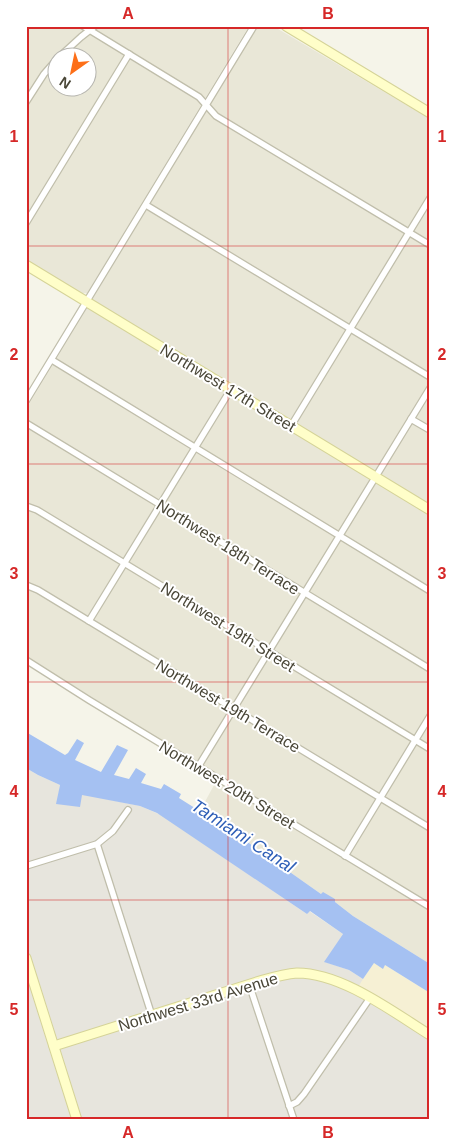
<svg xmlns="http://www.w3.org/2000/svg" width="456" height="1146" font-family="Arial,sans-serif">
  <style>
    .residential { fill: #e9e7d7; fill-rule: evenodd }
    .commercial { fill: #f6f0d4 }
    .industrial { fill: #e7e5dd }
    .water { fill: #a5c1f2 }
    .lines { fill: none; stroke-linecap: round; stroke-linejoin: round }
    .street-casing { stroke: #c0beab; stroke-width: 8 }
    .secondary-casing { stroke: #d5d398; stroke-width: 11 }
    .street { stroke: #fff; stroke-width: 5.5 }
    .secondary { stroke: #fffec9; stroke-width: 9 }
    .grid { fill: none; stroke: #d62828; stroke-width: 1; stroke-opacity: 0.55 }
    .labels { text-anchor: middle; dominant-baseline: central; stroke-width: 4; stroke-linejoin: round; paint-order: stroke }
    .street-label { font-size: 16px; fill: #494637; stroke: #fff }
    .water-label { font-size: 18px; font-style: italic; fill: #2d5eb7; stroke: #fff }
    .neatline { fill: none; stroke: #d62828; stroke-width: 2 }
    .grid-label { font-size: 16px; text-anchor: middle; font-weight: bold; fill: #d62828 }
  </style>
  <rect width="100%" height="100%" fill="#f5f4e9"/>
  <g class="residential">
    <path d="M 26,26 L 249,26 L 87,293 L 81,293 L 76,291 L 26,261 ZM 58,58 L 88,58 L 88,88 L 58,88 Z"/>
    <path d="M 258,26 L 273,26 L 430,119 L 430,964 L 353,916 L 335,902 L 335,899 L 321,894 L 236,834 L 211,818 L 210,814 L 201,809 L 219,776 L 26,656 L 26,409 Z"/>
  </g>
  <path class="commercial" d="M 374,963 L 385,965 L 430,993 L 430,1038 L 354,992 Z"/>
  <path class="industrial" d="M 26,768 L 38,775 L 60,785 L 57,804 L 82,794 L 140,806 L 161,815 L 307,914 L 309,911 L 343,934 L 325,962 L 349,970 L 363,979 L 355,992 L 430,1038 L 430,1120 L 26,1120 Z"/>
  <path class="water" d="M 26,732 L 65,755 L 68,753 L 77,739 L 84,743 L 75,760 L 101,772 L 117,745 L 128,750 L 114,775 L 129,779 L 136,768 L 146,774 L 141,783 L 161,789 L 164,784 L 181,794 L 179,798 L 198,810 L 201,809 L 210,814 L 211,818 L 236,834 L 321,894 L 323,892 L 335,899 L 335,902 L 353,916 L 430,964 L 430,993 L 385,965 L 383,969 L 374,963 L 363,979 L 349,970 L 324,962 L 343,934 L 310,911 L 307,914 L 157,813 L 140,806 L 82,795 L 80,807 L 56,804 L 60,785 L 38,775 L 26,768 Z"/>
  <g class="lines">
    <defs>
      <g id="street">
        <path d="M 83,26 L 199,97 L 216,116 L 430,245"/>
        <path d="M 58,58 L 81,37 L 95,26"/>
        <path d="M 26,102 L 44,74 L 58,58"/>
        <path d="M 146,205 L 430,377"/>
        <path d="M 26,223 L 129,54"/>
        <path d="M 52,360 L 430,591"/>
        <path d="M 26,401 L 254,26"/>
        <path d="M 411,419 L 430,430"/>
        <path d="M 26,423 L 430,669"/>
        <path d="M 291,426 L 430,198"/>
        <path d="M 26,506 L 37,510 L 430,749"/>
        <path d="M 26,585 L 38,590 L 430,828"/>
        <path d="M 89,621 L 231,389"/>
        <path d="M 26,660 L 89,700 L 430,907"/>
        <path d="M 198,767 L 430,388"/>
        <path d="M 97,844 L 152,1016"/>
        <path d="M 345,856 L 430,716"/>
        <path d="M 26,866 L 97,844 L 113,831 L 128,810"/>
        <path d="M 249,984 L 294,1120"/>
        <path d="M 289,1106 L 297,1102 L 304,1094 L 370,998"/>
      </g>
      <g id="secondary">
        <path d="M 286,26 L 430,113"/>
        <path d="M 26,265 L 430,510"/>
        <path d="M 26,958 L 77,1120"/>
        <path d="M 54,1046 L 263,980 C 274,977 285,974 297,973 C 342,973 393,1012 430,1035"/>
      </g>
    </defs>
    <use href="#street" class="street-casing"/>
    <use href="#secondary" class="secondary-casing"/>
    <use href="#street" class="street"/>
    <use href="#secondary" class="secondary"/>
  </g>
  <path class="grid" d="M 228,26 L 228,1120M 26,246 L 430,246M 26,464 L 430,464M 26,682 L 430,682M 26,900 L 430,900"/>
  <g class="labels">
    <g class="street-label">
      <text transform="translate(228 388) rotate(31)">Northwest 17th Street</text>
      <text transform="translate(228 547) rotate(32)">Northwest 18th Terrace</text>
      <text transform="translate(228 627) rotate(32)">Northwest 19th Street</text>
      <text transform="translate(228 706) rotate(31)">Northwest 19th Terrace</text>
      <text transform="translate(227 785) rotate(31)">Northwest 20th Street</text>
      <text transform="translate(198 1002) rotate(-17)">Northwest 33rd Avenue</text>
    </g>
    <g class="water-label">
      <text transform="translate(243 836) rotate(33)">Tamiami Canal</text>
    </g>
  </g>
  <rect width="456" height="1146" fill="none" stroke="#ffffff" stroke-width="55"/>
  <g transform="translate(72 72) rotate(213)"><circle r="24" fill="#ffffff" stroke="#b6b5af"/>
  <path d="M0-4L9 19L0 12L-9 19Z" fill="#fd6f18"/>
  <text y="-8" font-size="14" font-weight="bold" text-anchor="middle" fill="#494637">N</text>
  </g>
  <rect x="28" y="28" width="400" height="1090" class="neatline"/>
  <g class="grid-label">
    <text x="128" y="19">A</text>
    <text x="328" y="19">B</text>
    <text x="14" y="142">1</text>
    <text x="442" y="142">1</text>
    <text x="14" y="360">2</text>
    <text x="442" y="360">2</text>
    <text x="14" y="579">3</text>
    <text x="442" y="579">3</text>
    <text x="14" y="797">4</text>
    <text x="442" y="797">4</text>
    <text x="14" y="1015">5</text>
    <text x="442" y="1015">5</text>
    <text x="128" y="1138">A</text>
    <text x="328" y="1138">B</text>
  </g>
</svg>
